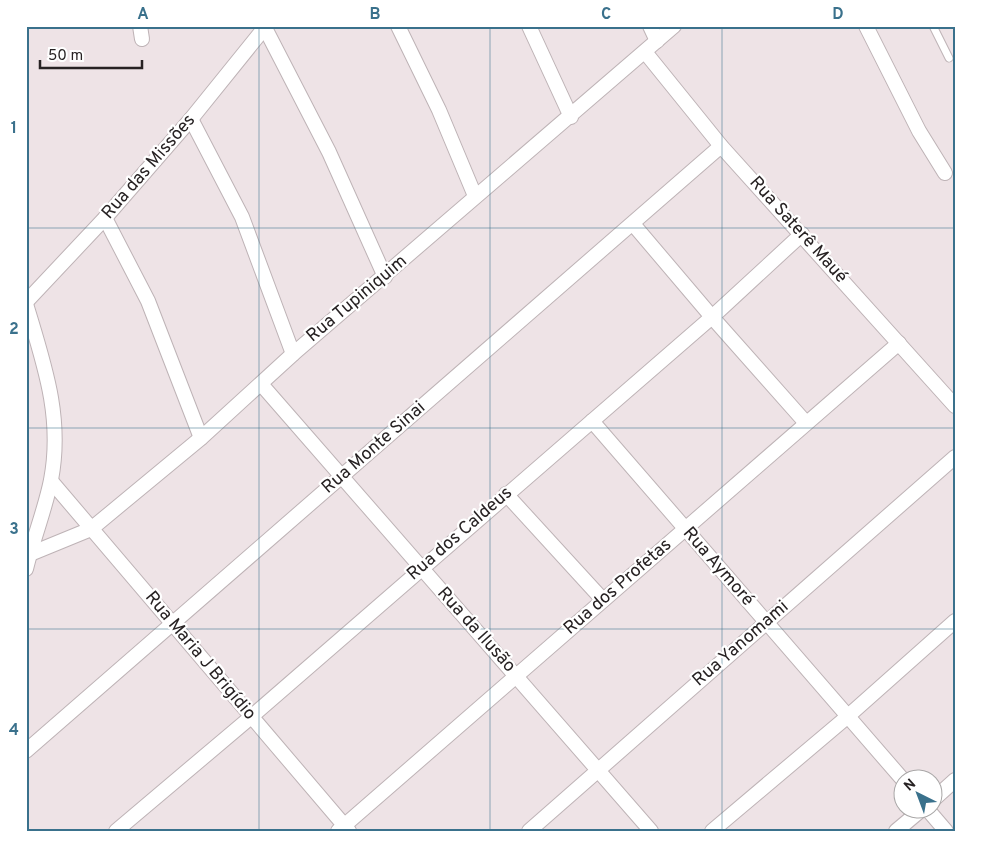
<svg xmlns="http://www.w3.org/2000/svg" width="981" height="857" font-family="Overpass,sans-serif">
  <style>
    .lines { fill: none; stroke-linecap: round; stroke-linejoin: round }
    .lane-casing { stroke: #beb3b6; stroke-width: 9 }
    .street-casing { stroke: #beb3b6; stroke-width: 16 }
    .lane { stroke: #fff; stroke-width: 7 }
    .street { stroke: #fff; stroke-width: 14 }
    .grid { fill: none; stroke: #3a718c; stroke-width: 1; stroke-opacity: 0.55 }
    .labels { text-anchor: middle; dominant-baseline: central; stroke-width: 4.5; stroke-linejoin: round; paint-order: stroke }
    .street-label { font-size: 18px; fill: #272223; stroke: #fff }
    .neatline { fill: none; stroke: #3a718c; stroke-width: 2 }
    .grid-label { font-size: 16px; text-anchor: middle; font-weight: bold; fill: #3a718c }
  </style>
  <rect width="100%" height="100%" fill="#eee3e6"/>
  <g class="lines">
    <defs>
      <path id="lane" d="M 933,26 L 949,58"/>
      <g id="street">
        <path d="M 140,26 L 142,39"/>
        <path d="M 398,26 L 439,110 L 475,196"/>
        <path d="M 529,26 L 571,117"/>
        <path d="M 650,26 L 657,41"/>
        <path d="M 866,26 L 919,131 L 945,173"/>
        <path d="M 265,28 L 329,152 L 385,277"/>
        <path d="M 645,52 L 721,146 L 955,406"/>
        <path d="M 191,119 L 242,217 L 293,354"/>
        <path d="M 105,218 L 148,301 L 201,438"/>
        <path d="M 633,224 L 712,317 L 806,423"/>
        <path d="M 26,302 L 105,218 L 191,119 L 266,26"/>
        <path d="M 26,304 C 44,364 63,417 51,480 C 45,510 33,539 26,569"/>
        <path d="M 261,384 L 651,831"/>
        <path d="M 592,421 L 904,781"/>
        <path d="M 51,481 L 349,831"/>
        <path d="M 506,494 L 603,600"/>
        <path d="M 30,554 L 91,529 L 201,438 L 293,354 L 674,26"/>
        <path d="M 26,751 L 721,146"/>
        <path d="M 934,799 L 955,780"/>
        <path d="M 928,810 L 946,831"/>
        <path d="M 116,831 L 251,717 L 712,317 L 802,234"/>
        <path d="M 338,831 L 899,343"/>
        <path d="M 529,831 L 955,457"/>
        <path d="M 712,831 L 847,717 L 955,621"/>
        <path d="M 896,831 L 921,810"/>
      </g>
    </defs>
    <use href="#lane" class="lane-casing"/>
    <use href="#street" class="street-casing"/>
    <use href="#lane" class="lane"/>
    <use href="#street" class="street"/>
  </g>
  <path class="grid" d="M 259,26 L 259,831M 490,26 L 490,831M 722,26 L 722,831M 26,228 L 955,228M 26,428 L 955,428M 26,629 L 955,629"/>
  <g class="labels">
    <g class="street-label">
      <text transform="translate(149 167) rotate(-49)">Rua das Missões</text>
      <text transform="translate(798 230) rotate(48)">Rua Saterê Maué</text>
      <text transform="translate(357 299) rotate(-40)">Rua Tupiniquim</text>
      <text transform="translate(374 448) rotate(-41)">Rua Monte Sinai</text>
      <text transform="translate(460 534) rotate(-41)">Rua dos Caldeus</text>
      <text transform="translate(718 567) rotate(49)">Rua Aymoré</text>
      <text transform="translate(618 587) rotate(-41)">Rua dos Profetas</text>
      <text transform="translate(476 630) rotate(48)">Rua da Ilusão</text>
      <text transform="translate(741 644) rotate(-41)">Rua Yanomami</text>
      <text transform="translate(200 656) rotate(50)">Rua Maria J Brigídio</text>
    </g>
  </g>
  <rect width="981" height="857" fill="none" stroke="#ffffff" stroke-width="55"/>
  <g transform="translate(918 794) rotate(318)"><circle r="24" fill="#ffffff" stroke="#a9a7a7"/>
  <path d="M0-4L9 19L0 12L-9 19Z" fill="#3a718c"/>
  <text y="-8" font-size="14" font-weight="bold" text-anchor="middle" fill="#272223">N</text>
  </g>
  <path d="M40 60v8h102v-8" fill="none" stroke="#272223" stroke-width="2.5"/>
  <text x="48" y="60" font-size="15" fill="#272223" stroke="#ffffff" stroke-width="4" paint-order="stroke">50 m</text>
  <rect x="28" y="28" width="926" height="802" class="neatline"/>
  <g class="grid-label">
    <text x="143" y="19">A</text>
    <text x="375" y="19">B</text>
    <text x="606" y="19">C</text>
    <text x="838" y="19">D</text>
    <text x="14" y="133">1</text>
    <text x="14" y="334">2</text>
    <text x="14" y="534">3</text>
    <text x="14" y="735">4</text>
  </g>
</svg>
